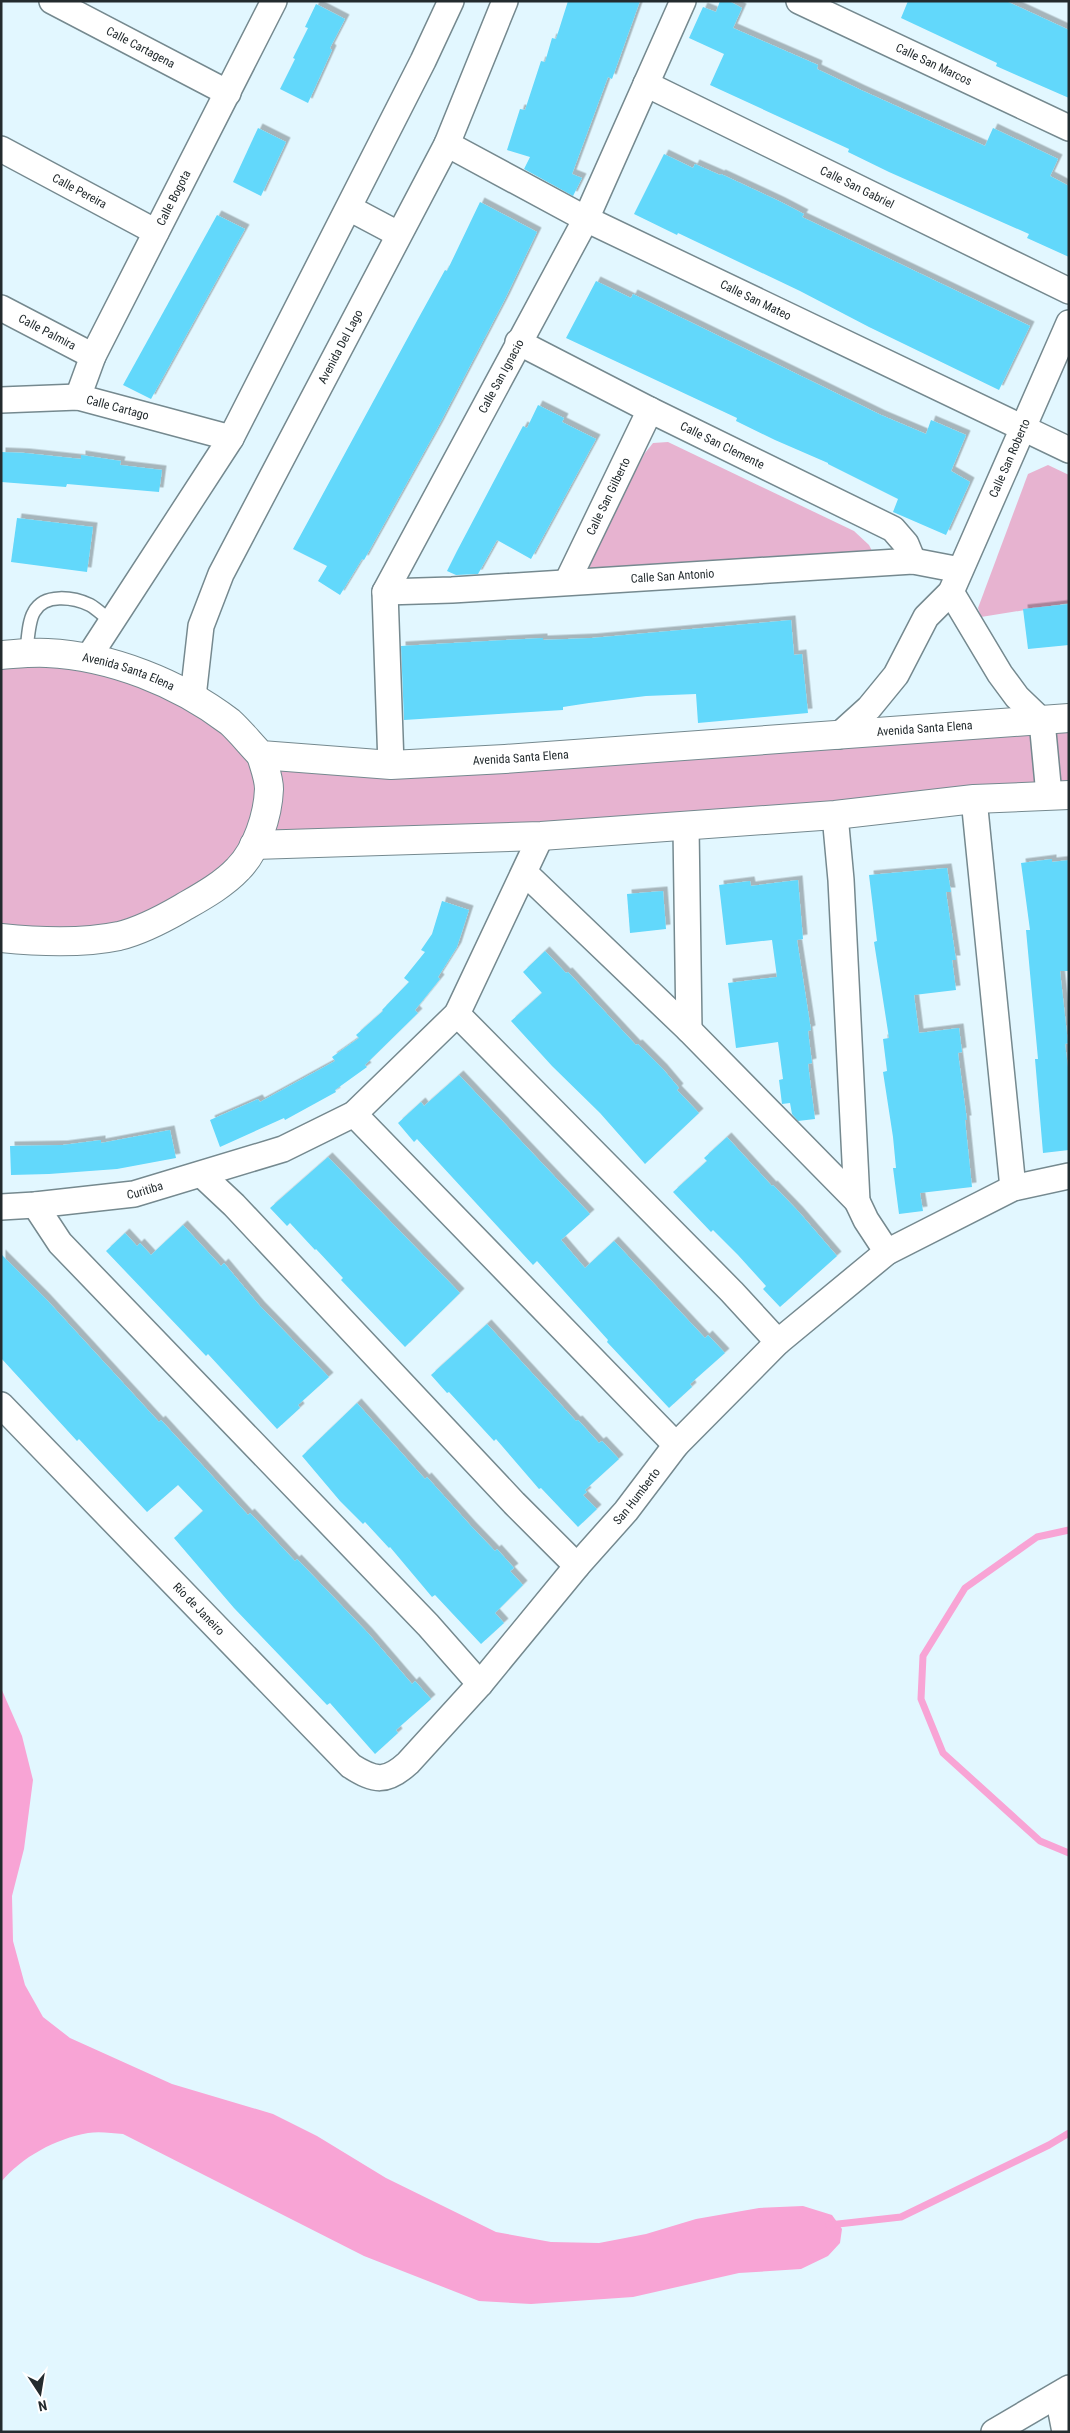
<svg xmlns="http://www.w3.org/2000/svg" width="1070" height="2433" font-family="'Roboto Condensed',sans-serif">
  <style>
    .green { fill: #e7b3d0 }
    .water { fill: #f8a4d5 }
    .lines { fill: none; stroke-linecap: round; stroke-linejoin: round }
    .stream { stroke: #f8a4d5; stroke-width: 7 }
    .building { fill: #62d8fb; filter: url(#shadow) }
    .service-casing { stroke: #75898f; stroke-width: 15 }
    .minor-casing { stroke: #75898f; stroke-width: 28 }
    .tertiary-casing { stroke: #75898f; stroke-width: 30 }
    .service { stroke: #fff; stroke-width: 12 }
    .minor { stroke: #fff; stroke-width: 25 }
    .tertiary { stroke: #fff; stroke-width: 28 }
    .labels { text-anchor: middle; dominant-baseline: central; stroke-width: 4; stroke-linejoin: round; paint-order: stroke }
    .street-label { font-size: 12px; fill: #232b2e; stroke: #fff }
  </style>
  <defs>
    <filter id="shadow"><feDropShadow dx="4.5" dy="-4.5" stdDeviation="0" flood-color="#0004"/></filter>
  </defs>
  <rect width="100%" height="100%" fill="#e2f7ff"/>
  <g class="green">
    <path d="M 668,442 L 854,531 L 869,545 L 872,551 L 870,556 L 610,575 L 586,569 L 587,560 L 645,453 L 653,443 Z"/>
    <path d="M 1048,465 L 1069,475 L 1069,603 L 981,617 L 978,608 L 1028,474 Z"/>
    <path d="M 1,655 L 141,673 L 262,755 L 333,761 L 1069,718 L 1069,795 L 254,845 L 167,917 L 1,938 Z"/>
  </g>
  <path class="water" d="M 1,1688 L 22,1736 L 33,1780 L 24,1849 L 12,1896 L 13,1941 L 25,1985 L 43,2017 L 70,2038 L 172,2084 L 273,2114 L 317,2136 L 386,2178 L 496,2232 L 551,2242 L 599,2243 L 646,2234 L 696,2219 L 759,2208 L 803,2206 L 832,2215 L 842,2229 L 840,2243 L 828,2256 L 801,2269 L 739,2273 L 633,2297 L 531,2304 L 479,2301 L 364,2256 L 123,2134 C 112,2133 99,2131 88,2133 C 55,2139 22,2157 1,2182 Z"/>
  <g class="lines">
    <g class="stream">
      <path d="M 1069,1530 L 1037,1537 L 965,1588 L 923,1656 L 921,1699 L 943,1753 L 1040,1841 L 1069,1853"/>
      <path d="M 829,2225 L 901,2217 L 1049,2145 L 1069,2133"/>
    </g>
  </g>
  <g class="building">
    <path d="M 568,1 L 640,1 L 612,79 L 608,77 L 572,174 L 582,178 L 573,196 L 524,169 L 530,157 L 507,150 L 520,109 L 525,110 L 541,61 L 545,62 L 552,38 L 556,39 Z"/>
    <path d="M 720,1 L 729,1 L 742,8 L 733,28 L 818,65 L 817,69 L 861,90 L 985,146 L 993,128 L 1058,159 L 1050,176 L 1069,186 L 1069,257 L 1027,238 L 1029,234 L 889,172 L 848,152 L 849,149 L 710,85 L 724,54 L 689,38 L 703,7 L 716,12 Z"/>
    <path d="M 908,1 L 1006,1 L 1069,30 L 1069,98 L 996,66 L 997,63 L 901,18 Z"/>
    <path d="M 316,4 L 345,19 L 330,48 L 332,50 L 308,103 L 280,89 L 295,59 L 293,58 L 308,28 L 305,27 Z"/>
    <path d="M 258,128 L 286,142 L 261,196 L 233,182 Z"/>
    <path d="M 664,154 L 693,168 L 695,164 L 720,175 L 721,174 L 781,202 L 804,214 L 802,217 L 1030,326 L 999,390 L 869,327 L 800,291 L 678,233 L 677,235 L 634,214 Z"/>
    <path d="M 480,202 L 537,232 L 505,299 L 438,427 L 364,560 L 362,559 L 340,595 L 318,581 L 327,566 L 293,549 L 418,319 L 445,270 L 447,271 Z"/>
    <path d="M 217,215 L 245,229 L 151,399 L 123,385 Z"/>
    <path d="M 596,281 L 631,298 L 633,294 L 881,415 L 926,434 L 931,420 L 966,435 L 951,471 L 970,482 L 946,535 L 893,512 L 898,499 L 828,464 L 828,463 L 775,440 L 736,421 L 737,418 L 566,338 Z"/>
    <path d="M 538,405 L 564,418 L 562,422 L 596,439 L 531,559 L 497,540 L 478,574 L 456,575 L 447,571 L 457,551 L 523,426 L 527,428 Z"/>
    <path d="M 1,452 L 25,453 L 81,459 L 81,455 L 121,461 L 120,465 L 162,470 L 159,492 L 67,484 L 66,487 L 1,482 Z"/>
    <path d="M 17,518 L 93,527 L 87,572 L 11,562 Z"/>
    <path d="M 1069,604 L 1069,645 L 1028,649 L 1023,609 Z"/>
    <path d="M 791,620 L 794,655 L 802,654 L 808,713 L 698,723 L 696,694 L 646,696 L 589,703 L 563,707 L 563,710 L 404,720 L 401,646 L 543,638 L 543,640 L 592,638 Z"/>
    <path d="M 1052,859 L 1052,862 L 1069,860 L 1069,971 L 1060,971 L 1068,1043 L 1065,1044 L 1069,1075 L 1069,1150 L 1043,1153 L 1035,1059 L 1038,1059 L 1026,930 L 1030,930 L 1021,863 Z"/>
    <path d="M 947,868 L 951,892 L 946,892 L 956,960 L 952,960 L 956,990 L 914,995 L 919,1033 L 959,1028 L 962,1052 L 958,1053 L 967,1120 L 965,1120 L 972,1187 L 920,1193 L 923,1211 L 899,1214 L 893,1168 L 896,1168 L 893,1137 L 883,1072 L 887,1071 L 883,1039 L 889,1038 L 874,942 L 877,941 L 869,875 Z"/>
    <path d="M 798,880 L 803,939 L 797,940 L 811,1030 L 808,1031 L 812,1063 L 808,1064 L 815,1119 L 798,1121 L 792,1114 L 790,1103 L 782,1104 L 779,1080 L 783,1079 L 778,1042 L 736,1048 L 728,983 L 777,977 L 772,940 L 726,945 L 719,885 L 750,881 L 751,886 Z"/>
    <path d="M 663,891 L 666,929 L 630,933 L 627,894 Z"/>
    <path d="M 442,901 L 469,910 L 457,947 L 438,977 L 440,979 L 415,1010 L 418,1013 L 365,1065 L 367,1067 L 335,1090 L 336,1092 L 285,1120 L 284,1118 L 220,1147 L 210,1120 L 258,1099 L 260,1102 L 335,1061 L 332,1057 L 359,1038 L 356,1035 L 383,1011 L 382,1010 L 409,982 L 404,978 L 425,952 L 421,950 L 432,934 Z"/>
    <path d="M 545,951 L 566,973 L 568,972 L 636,1045 L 638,1044 L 663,1069 L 679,1088 L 677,1090 L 699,1113 L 645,1164 L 600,1113 L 552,1066 L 511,1021 L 542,993 L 523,972 Z"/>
    <path d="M 459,1075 L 590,1214 L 561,1240 L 585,1268 L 614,1241 L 705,1338 L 708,1335 L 725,1353 L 690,1384 L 692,1387 L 669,1408 L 607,1342 L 608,1340 L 537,1261 L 533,1265 L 417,1139 L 414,1142 L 398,1123 L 421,1102 L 424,1106 Z"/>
    <path d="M 170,1130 L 176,1158 L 117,1169 L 49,1174 L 11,1175 L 10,1146 L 63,1145 L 101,1140 L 101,1143 Z"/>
    <path d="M 727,1137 L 772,1186 L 773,1185 L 799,1212 L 837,1256 L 780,1307 L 763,1289 L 766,1286 L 738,1255 L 713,1230 L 711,1232 L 673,1192 L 707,1161 L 704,1158 Z"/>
    <path d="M 328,1157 L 460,1293 L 405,1347 L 341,1280 L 343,1278 L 316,1249 L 315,1250 L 290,1223 L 287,1226 L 270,1208 Z"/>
    <path d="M 183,1225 L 221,1266 L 224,1263 L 260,1306 L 329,1377 L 298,1405 L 300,1408 L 277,1429 L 208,1354 L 206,1356 L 106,1251 L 125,1233 L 137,1246 L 140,1243 L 151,1255 Z"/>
    <path d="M 1,1254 L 46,1299 L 159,1422 L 161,1420 L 248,1515 L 250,1513 L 295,1561 L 297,1559 L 368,1633 L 412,1684 L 415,1681 L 431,1699 L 396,1730 L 398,1733 L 375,1754 L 330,1703 L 327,1705 L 234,1608 L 174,1538 L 203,1511 L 178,1485 L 147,1512 L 79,1439 L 77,1441 L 1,1358 Z"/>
    <path d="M 487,1324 L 576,1421 L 578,1420 L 599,1443 L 602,1441 L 619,1459 L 585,1490 L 587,1492 L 583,1495 L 597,1509 L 578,1527 L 541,1488 L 539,1489 L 496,1439 L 494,1441 L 449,1392 L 447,1393 L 431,1375 Z"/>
    <path d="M 357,1403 L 425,1479 L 427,1477 L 471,1526 L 495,1551 L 497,1549 L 514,1568 L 510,1571 L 523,1585 L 495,1613 L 504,1623 L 481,1644 L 435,1595 L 432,1597 L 390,1547 L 389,1548 L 365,1522 L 363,1524 L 340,1501 L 302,1456 Z"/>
  </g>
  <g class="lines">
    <defs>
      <path id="service" d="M 26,654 C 28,641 28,622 34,612 C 44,593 73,597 90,605 C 97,609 104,616 111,621"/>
      <g id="minor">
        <path id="s1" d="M 52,1 L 228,93"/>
        <path id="s2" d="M 799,1 L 1069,128"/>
        <path id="s3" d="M 646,84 L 1069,291"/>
        <path id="s4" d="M 447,144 L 586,219 L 1069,450"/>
        <path id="s5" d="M 1,149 L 156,232"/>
        <path d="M 349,208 L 398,234"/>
        <path id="s6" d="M 1,308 L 93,356"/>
        <path id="s7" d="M 518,342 L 650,410 L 893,529 L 906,544 L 913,561"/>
        <path id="s8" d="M 78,397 L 93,356 L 274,1"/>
        <path id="s9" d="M 1,400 L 78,397 L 231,438"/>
        <path id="s10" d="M 567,582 L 650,410"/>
        <path id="s11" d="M 385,592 L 452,590 L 913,561 L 960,570"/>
        <path d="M 951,592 L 1000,674 L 1017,697 L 1042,721 L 1049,795"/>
        <path d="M 88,658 L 231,438 L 423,61 L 451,1"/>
        <path id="s12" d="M 193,697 L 201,626 L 221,574 L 447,144 L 505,1"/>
        <path id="s13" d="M 838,736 L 869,708 L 896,675 L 926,617 L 951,592 L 1069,323"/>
        <path id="s14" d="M 391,765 L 385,592 L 586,219 L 683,1"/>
        <path d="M 974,799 L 1013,1188"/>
        <path d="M 835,815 L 841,880 L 857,1201 L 866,1220 L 887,1252"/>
        <path d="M 686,827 L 689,1030"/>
        <path d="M 525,873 L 689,1030 L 857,1201"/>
        <path d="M 457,1014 L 732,1292 L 778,1342"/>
        <path d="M 354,1114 L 676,1445"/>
        <path d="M 202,1175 L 234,1205 L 514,1503 L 577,1566"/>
        <path d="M 35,1205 L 60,1243 L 428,1625 L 480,1684"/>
        <path id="s15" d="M 1,1207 L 35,1205 L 134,1194 L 283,1149 L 354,1114 L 457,1014 L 541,836"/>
        <path id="s16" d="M 1,1405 L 351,1766 C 375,1781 386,1783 408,1763 L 480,1684 L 577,1566 L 626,1511 L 676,1445 L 778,1342 L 887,1252 L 1013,1188 L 1069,1176"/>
        <path d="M 1058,2396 L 1065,2432"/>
        <path d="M 994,2432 L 1069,2388"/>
      </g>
      <g id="tertiary">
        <path id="s17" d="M 1,655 C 16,654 32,652 47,653 C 111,656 179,683 230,722 C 241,732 251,745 261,755 L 391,765 L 505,759 L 1069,718"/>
        <path d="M 254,845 L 541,836 L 835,815 L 974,799 L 1069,795"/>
        <path d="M 1,938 C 40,942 81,944 119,936 C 140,931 163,919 182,908 C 201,897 223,885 238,869 C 257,850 268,815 269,789 C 269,778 264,766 261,755"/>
      </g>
    </defs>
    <use href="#service" class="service-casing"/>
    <use href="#minor" class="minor-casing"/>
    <use href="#tertiary" class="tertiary-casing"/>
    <use href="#service" class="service"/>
    <use href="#minor" class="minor"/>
    <use href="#tertiary" class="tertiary"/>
  </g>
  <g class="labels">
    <g class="street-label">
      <text stroke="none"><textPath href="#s1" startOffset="100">Calle Cartagena</textPath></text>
      <text stroke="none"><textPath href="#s2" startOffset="149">Calle San Marcos</textPath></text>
      <text stroke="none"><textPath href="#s3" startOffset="235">Calle San Gabriel</textPath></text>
      <text stroke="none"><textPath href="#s5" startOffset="89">Calle Pereira</textPath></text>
      <text stroke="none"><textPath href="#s8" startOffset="221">Calle Bogota</textPath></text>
      <text stroke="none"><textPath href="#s4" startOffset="346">Calle San Mateo</textPath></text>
      <text stroke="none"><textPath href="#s6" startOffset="52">Calle Palmira</textPath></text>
      <text stroke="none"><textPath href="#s12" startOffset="384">Avenida Del Lago</textPath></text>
      <text stroke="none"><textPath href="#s14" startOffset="418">Calle San Ignacio</textPath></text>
      <text stroke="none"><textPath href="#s9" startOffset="118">Calle Cartago</textPath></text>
      <text stroke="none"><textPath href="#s7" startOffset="229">Calle San Clemente</textPath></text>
      <text stroke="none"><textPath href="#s13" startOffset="331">Calle San Roberto</textPath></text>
      <text stroke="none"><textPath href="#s10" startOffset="95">Calle San Gilberto</textPath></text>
      <text stroke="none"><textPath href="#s11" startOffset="288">Calle San Antonio</textPath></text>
      <text stroke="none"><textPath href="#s17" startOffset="130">Avenida Santa Elena</textPath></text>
      <text stroke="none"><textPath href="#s17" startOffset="955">Avenida Santa Elena</textPath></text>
      <text stroke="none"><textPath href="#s17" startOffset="550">Avenida Santa Elena</textPath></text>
      <text stroke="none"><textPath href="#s15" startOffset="145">Curitiba</textPath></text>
      <text stroke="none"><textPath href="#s16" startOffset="918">San Humberto</textPath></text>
      <text stroke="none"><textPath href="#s16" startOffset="284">Río de Janeiro</textPath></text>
    </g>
  </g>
  <rect width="1070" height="2433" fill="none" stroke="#232b2e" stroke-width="5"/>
  <g transform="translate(40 2393) rotate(168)" stroke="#ffffff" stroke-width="4" paint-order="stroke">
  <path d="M0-4L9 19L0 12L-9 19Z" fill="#232b2e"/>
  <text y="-8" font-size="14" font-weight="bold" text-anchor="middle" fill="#232b2e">N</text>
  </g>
</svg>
